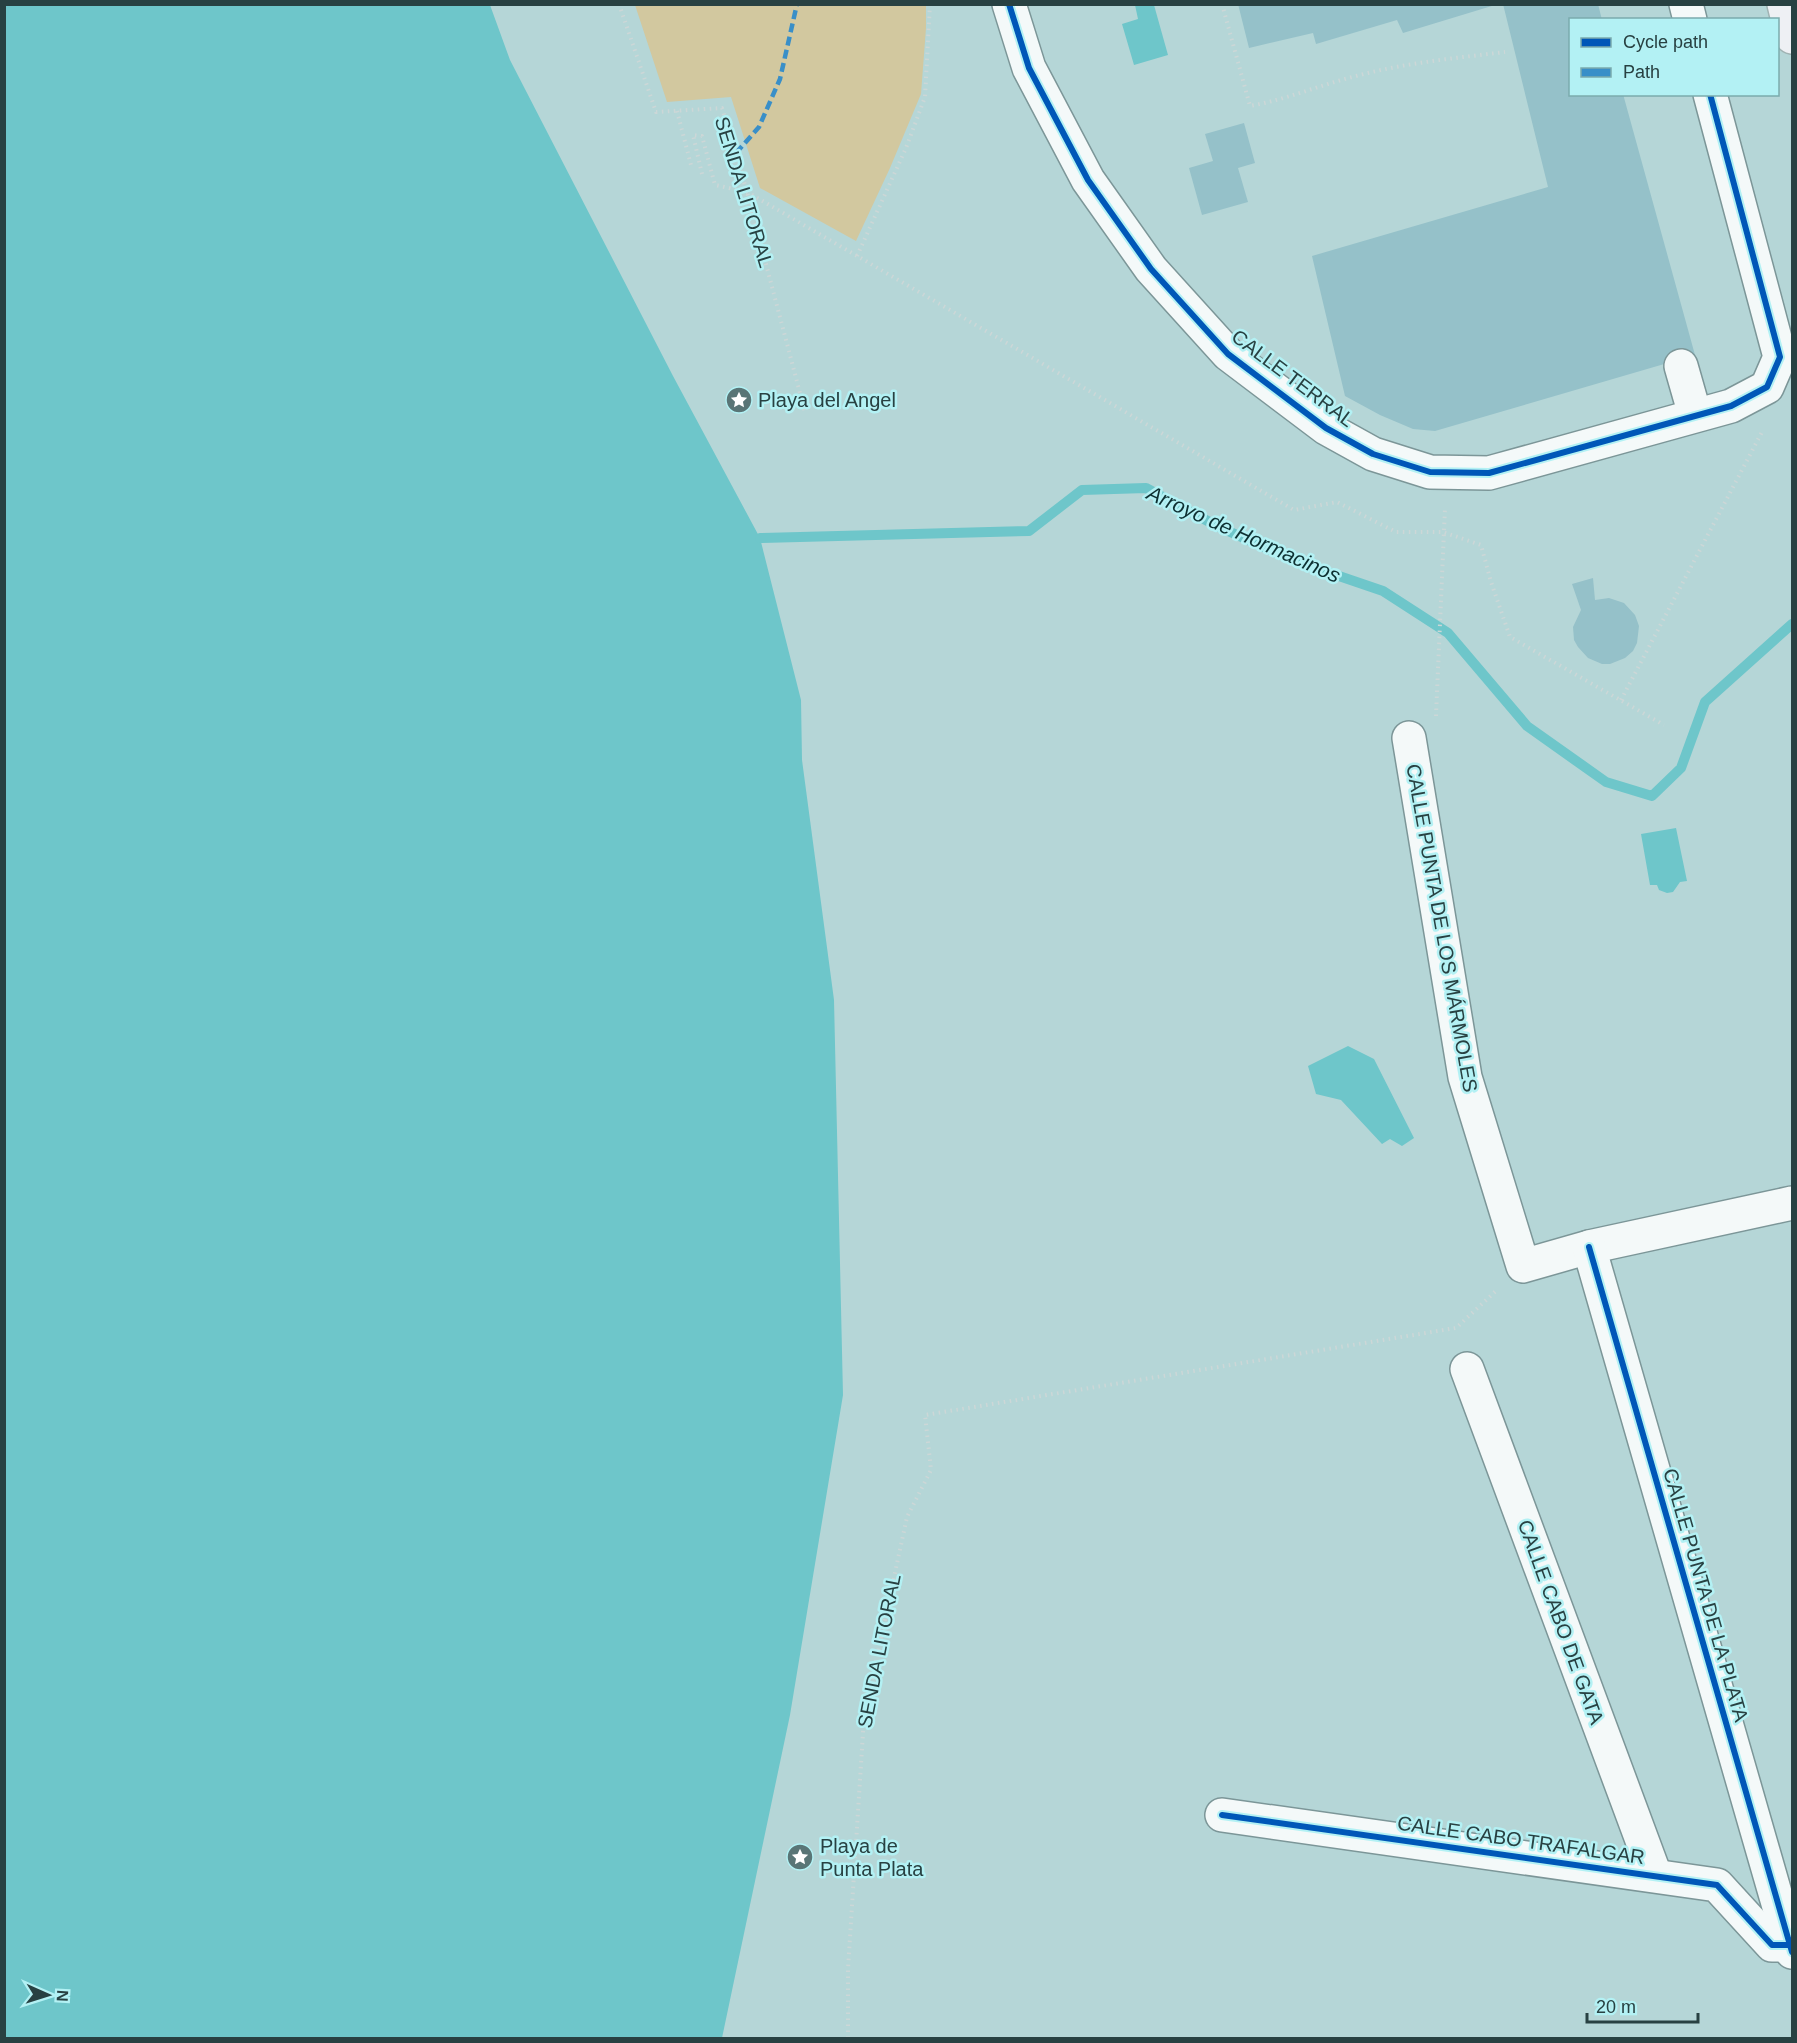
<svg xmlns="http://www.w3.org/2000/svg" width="1797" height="2043" font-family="Arial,sans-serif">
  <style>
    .green { fill: #d2c89f }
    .water { fill: #6ec6ca }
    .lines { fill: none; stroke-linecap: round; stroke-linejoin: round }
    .stream { stroke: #6ec6ca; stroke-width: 10 }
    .building { fill: #95c1c9 }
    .minor-casing { stroke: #7c9698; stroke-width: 36 }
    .major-casing { stroke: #a0b3b3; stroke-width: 36 }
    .path { stroke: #ccd7d7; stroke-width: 4; stroke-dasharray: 1.5 4.5; stroke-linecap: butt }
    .minor { stroke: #f4f9f9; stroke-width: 33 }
    .major { stroke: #eef0f4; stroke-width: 33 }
    .quiet { stroke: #398fc8; stroke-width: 4.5; stroke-dasharray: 9 4.5; stroke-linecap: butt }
    .cycleway-casing { stroke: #b3f1f4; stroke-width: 10 }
    .cycleway { stroke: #0057b8; stroke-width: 6 }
    .labels { text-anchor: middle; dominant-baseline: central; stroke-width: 5; stroke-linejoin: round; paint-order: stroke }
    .street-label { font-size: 20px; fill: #284142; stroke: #b3f1f4 }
    .poi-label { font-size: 20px; fill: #284142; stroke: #b3f1f4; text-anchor: start }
    .water-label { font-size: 21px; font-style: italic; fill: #0d3032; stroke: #b3f1f4 }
  </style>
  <rect width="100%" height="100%" fill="#b5d6d7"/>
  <path class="green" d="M 635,5 L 926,5 L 926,28 L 921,94 L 890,168 L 856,241 L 760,188 L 731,97 L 667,102 Z"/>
  <g class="water">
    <path d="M 5,4 L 490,5 L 510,60 L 673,376 L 760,538 L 801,700 L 802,760 L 834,1000 L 843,1395 L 790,1715 L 722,2038 L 5,2038 Z"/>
    <path d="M 1135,5 L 1154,5 L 1168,55 L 1134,65 L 1122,24 L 1138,19 Z"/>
    <path d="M 1676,828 L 1687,881 L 1680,882 L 1673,892 L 1667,893 L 1659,890 L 1657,885 L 1650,885 L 1641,834 Z"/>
    <path d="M 1348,1046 L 1374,1059 L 1414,1138 L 1402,1146 L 1390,1139 L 1382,1144 L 1341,1100 L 1316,1094 L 1308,1066 Z"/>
  </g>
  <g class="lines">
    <path class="stream" d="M 760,538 L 1029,531 L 1082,490 L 1146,488 L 1217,526 L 1295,561 L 1383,591 L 1448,633 L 1527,726 L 1606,782 L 1652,796 L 1681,768 L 1705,702 L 1792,624"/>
  </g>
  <g class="building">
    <path d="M 1238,4 L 1494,4 L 1495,5 L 1403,33 L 1397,20 L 1316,44 L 1313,33 L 1249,48 Z"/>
    <path d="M 1503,4 L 1598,4 L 1602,20 L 1570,20 L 1570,94 L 1623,94 L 1695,355 L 1435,431 L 1413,429 L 1380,415 L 1345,396 L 1312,256 L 1548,187 Z"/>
    <path d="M 1244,123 L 1255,163 L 1238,168 L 1248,202 L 1202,215 L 1189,168 L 1213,161 L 1205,134 Z"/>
    <path d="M 1593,578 L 1595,600 L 1609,598 L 1624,603 L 1635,615 L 1639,626 L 1637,643 L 1633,651 L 1625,658 L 1610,664 L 1602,664 L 1588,658 L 1578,647 L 1574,640 L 1573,627 L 1581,610 L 1572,584 Z"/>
  </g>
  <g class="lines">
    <defs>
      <g id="minor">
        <path d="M 1009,4 L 1029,68 L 1088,180 L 1151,269 L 1228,354 L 1326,428 L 1373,454 L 1430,472 L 1489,473 L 1731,406 L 1767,387 L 1780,357 L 1710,94"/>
        <path d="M 1686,4 L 1690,20"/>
        <path d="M 1681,366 L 1695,415"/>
        <path d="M 1409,738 L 1465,1077 L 1523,1266 L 1589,1247 L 1792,1203"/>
        <path d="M 1589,1247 L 1792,1952"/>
        <path d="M 1467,1369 L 1655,1875"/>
        <path d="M 1222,1815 L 1717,1885 L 1772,1945 L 1790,1945"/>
      </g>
      <path id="major" d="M 1784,4 L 1792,37"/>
    </defs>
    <use href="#minor" class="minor-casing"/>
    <use href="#major" class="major-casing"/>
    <g class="path">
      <path d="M 619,4 L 656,112 L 722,108 L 747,192 L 805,412"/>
      <path d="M 1222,4 L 1250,106 C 1288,99 1320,85 1356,76 C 1405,63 1455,58 1505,52"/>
      <path d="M 677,111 L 691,165"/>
      <path d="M 702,174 L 693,135 L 702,136 L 715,185 L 747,192 L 1294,510 L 1337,502 L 1396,532 L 1443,532 L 1481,545 L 1491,582 L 1510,637 L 1664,725"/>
      <path d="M 857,256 L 906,148 L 925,97 L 930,4"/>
      <path d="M 1621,700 L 1763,430"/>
      <path d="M 1436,716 L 1445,508"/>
      <path d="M 848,2038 L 848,1969 L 864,1717 L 907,1517 L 931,1470 L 925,1415 L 1456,1328 L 1498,1289"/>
    </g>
    <use href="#minor" class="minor"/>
    <use href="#major" class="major"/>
    <path class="quiet" d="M 736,153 L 759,127 L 780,79 L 797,4"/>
    <defs>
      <g id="cycleway">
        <path d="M 1009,4 L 1029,68 L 1088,180 L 1151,269 L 1228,354 L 1326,428 L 1373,454 L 1430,472 L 1489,473 L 1731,406 L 1767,387 L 1780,357 L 1710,94"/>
        <path d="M 1589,1247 L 1792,1952"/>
        <path d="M 1222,1815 L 1717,1885 L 1772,1945 L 1790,1945"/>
      </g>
    </defs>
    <use href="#cycleway" class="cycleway-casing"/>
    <use href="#cycleway" class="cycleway"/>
  </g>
  <defs>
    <symbol id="sight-disc" viewBox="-11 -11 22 22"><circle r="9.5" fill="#597576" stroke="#b3f1f4"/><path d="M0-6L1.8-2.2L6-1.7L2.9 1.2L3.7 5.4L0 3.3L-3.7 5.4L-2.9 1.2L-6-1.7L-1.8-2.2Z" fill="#fff"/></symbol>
  </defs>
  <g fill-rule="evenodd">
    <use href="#sight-disc" x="724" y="385" width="30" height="30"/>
    <use href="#sight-disc" x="785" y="1842" width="30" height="30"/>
  </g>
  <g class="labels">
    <g class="street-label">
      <text transform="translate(744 192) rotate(73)">SENDA LITORAL</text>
      <text transform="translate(1293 378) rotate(37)">CALLE TERRAL</text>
      <text transform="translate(1442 928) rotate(80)">CALLE PUNTA DE LOS MÁRMOLES</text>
      <text transform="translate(1706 1595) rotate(74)">CALLE PUNTA DE LA PLATA</text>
      <text transform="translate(1561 1622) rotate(70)">CALLE CABO DE GATA</text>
      <text transform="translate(879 1651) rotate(-79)">SENDA LITORAL</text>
      <text transform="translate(1521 1840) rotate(8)">CALLE CABO TRAFALGAR</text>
    </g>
    <g class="poi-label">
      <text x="758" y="400">Playa del Angel</text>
      <text x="820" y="1846">Playa de<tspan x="820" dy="23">Punta Plata</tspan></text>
    </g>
    <g class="water-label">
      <text transform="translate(1244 534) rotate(24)">Arroyo de Hormacinos</text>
    </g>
  </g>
  <rect width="1797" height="2043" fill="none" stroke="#284142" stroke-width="12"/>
  <rect x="1569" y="18" width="210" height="78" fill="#b3f1f4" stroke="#7babad" stroke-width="1.5"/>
  <rect x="1581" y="38" width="30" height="9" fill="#0057b8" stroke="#7babad" stroke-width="1.5"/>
  <text x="1623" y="48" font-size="18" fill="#284142">Cycle path</text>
  <rect x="1581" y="68" width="30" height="9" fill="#398fc8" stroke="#7babad" stroke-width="1.5"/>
  <text x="1623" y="78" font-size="18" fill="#284142">Path</text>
  <g transform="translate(48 1995) rotate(93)" stroke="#b3f1f4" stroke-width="4.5" paint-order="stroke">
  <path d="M0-4.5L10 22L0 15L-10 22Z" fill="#284142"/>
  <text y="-9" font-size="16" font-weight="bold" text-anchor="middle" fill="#284142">N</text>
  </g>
  <path d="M1587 2013v9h111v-9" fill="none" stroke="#284142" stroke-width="3"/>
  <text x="1596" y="2013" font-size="18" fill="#284142" stroke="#b3f1f4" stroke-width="4.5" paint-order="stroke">20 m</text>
</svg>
